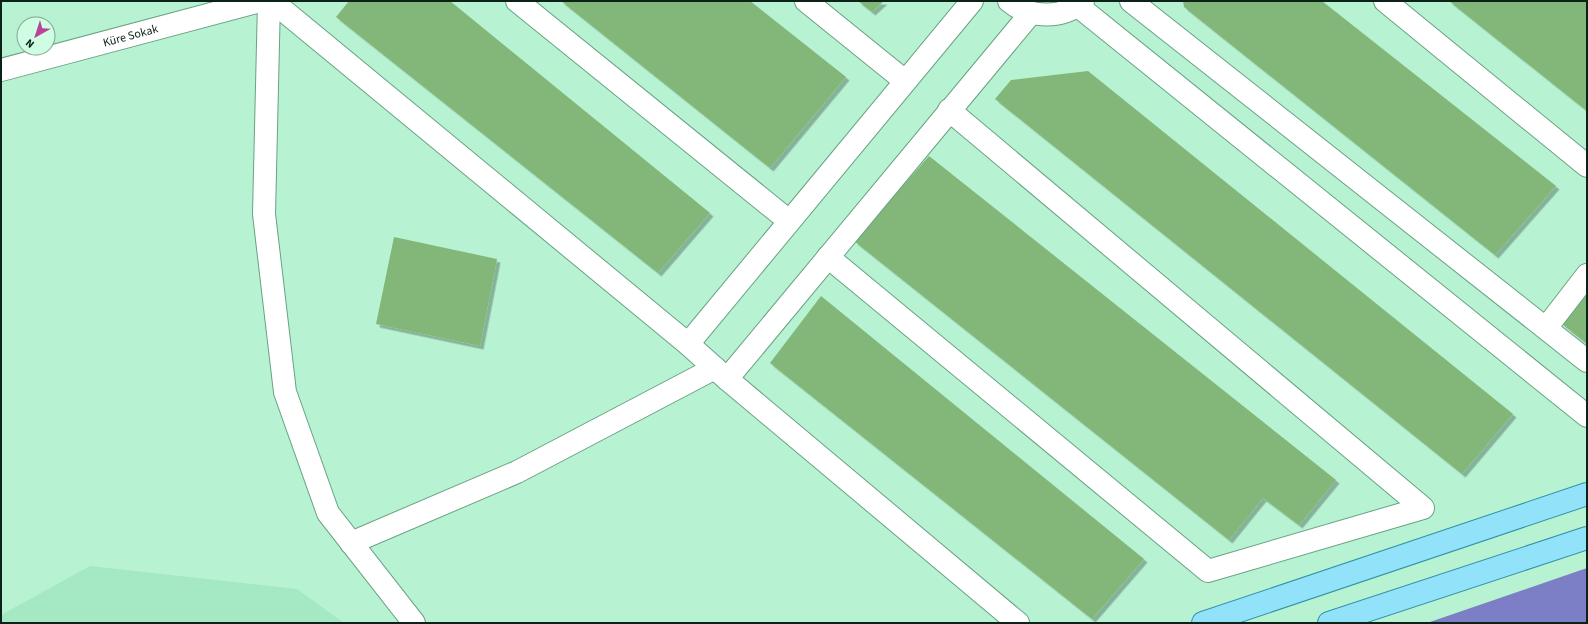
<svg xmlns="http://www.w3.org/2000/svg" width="1588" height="624" font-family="'Source Sans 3',sans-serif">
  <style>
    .built { fill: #a5e8c4 }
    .water { fill: #7c7fc5 }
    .building { fill: #82b779; filter: url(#shadow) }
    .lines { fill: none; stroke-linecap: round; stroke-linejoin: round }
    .minor-casing { stroke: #69a284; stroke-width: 24 }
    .major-casing { stroke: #3392a7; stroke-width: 24 }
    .minor { stroke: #fff; stroke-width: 22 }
    .major { stroke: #92e2f9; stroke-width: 22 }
    .labels { text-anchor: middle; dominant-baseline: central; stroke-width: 4; stroke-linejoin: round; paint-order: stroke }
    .street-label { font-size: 12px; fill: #0a2217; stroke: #cefde3 }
  </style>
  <defs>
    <filter id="shadow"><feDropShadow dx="3.5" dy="3.5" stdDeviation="0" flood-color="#0004"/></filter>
  </defs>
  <rect width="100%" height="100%" fill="#b7f3d2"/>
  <path class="built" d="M 90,566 L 297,589 L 344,623 L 1,623 L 1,615 Z"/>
  <path class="water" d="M 1587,568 L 1587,623 L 1427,623 Z"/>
  <g class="building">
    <path d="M 349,1 L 450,1 L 710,213 L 658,273 L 336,17 Z"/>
    <path d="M 561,1 L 750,1 L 846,77 L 770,168 Z"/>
    <path d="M 858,1 L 884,1 L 872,12 Z"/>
    <path d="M 1183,1 L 1322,1 L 1556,186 L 1495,255 L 1184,7 Z"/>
    <path d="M 1449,1 L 1587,1 L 1587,111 Z"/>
    <path d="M 1088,71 L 1513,414 L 1462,474 L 995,99 L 1011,80 Z"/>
    <path d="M 929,156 L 1336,480 L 1299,525 L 1263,498 L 1229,540 L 854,241 Z"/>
    <path d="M 394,237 L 497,259 L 480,346 L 376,324 Z"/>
    <path d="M 1587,291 L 1587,344 L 1561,323 Z"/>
    <path d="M 821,296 L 1144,559 L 1092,619 L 770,363 Z"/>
  </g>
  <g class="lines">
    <defs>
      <g id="minor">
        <path d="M 269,1 L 264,214 L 285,392 L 328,513 L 414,623"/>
        <path d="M 272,1 L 688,344 L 727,379 L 1018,623"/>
        <path d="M 517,1 L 789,221"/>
        <path d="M 806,1 L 905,81"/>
        <path d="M 1009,1 C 1030,19 1063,19 1083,1"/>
        <path d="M 1131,1 L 1587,361"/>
        <path d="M 1385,1 L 1587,166"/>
        <path d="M 1078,6 L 1587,416"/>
        <path id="s1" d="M 1,70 L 260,1"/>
        <path d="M 828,257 L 1208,571 L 1423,508 L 949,110"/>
        <path d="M 1546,328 L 1587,275"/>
        <path d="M 688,344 L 972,1"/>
        <path d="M 727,379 L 1031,13"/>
        <path d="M 351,543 L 517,472 L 715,368"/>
      </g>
      <g id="major">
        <path d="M 1203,623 L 1587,494"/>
        <path d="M 1329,623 L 1587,538"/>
      </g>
    </defs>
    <use href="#minor" class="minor-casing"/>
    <use href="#major" class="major-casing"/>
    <use href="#minor" class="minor"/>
    <use href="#major" class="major"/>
  </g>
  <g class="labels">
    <g class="street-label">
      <text stroke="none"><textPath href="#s1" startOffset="134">Küre Sokak</textPath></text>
    </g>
  </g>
  <rect width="1588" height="624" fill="none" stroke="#0a2217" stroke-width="4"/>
  <g transform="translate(36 36) rotate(219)"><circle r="19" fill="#cefde3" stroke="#80a591"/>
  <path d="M0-3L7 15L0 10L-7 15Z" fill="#ba4398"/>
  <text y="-6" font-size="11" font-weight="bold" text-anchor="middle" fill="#0a2217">N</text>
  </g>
</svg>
